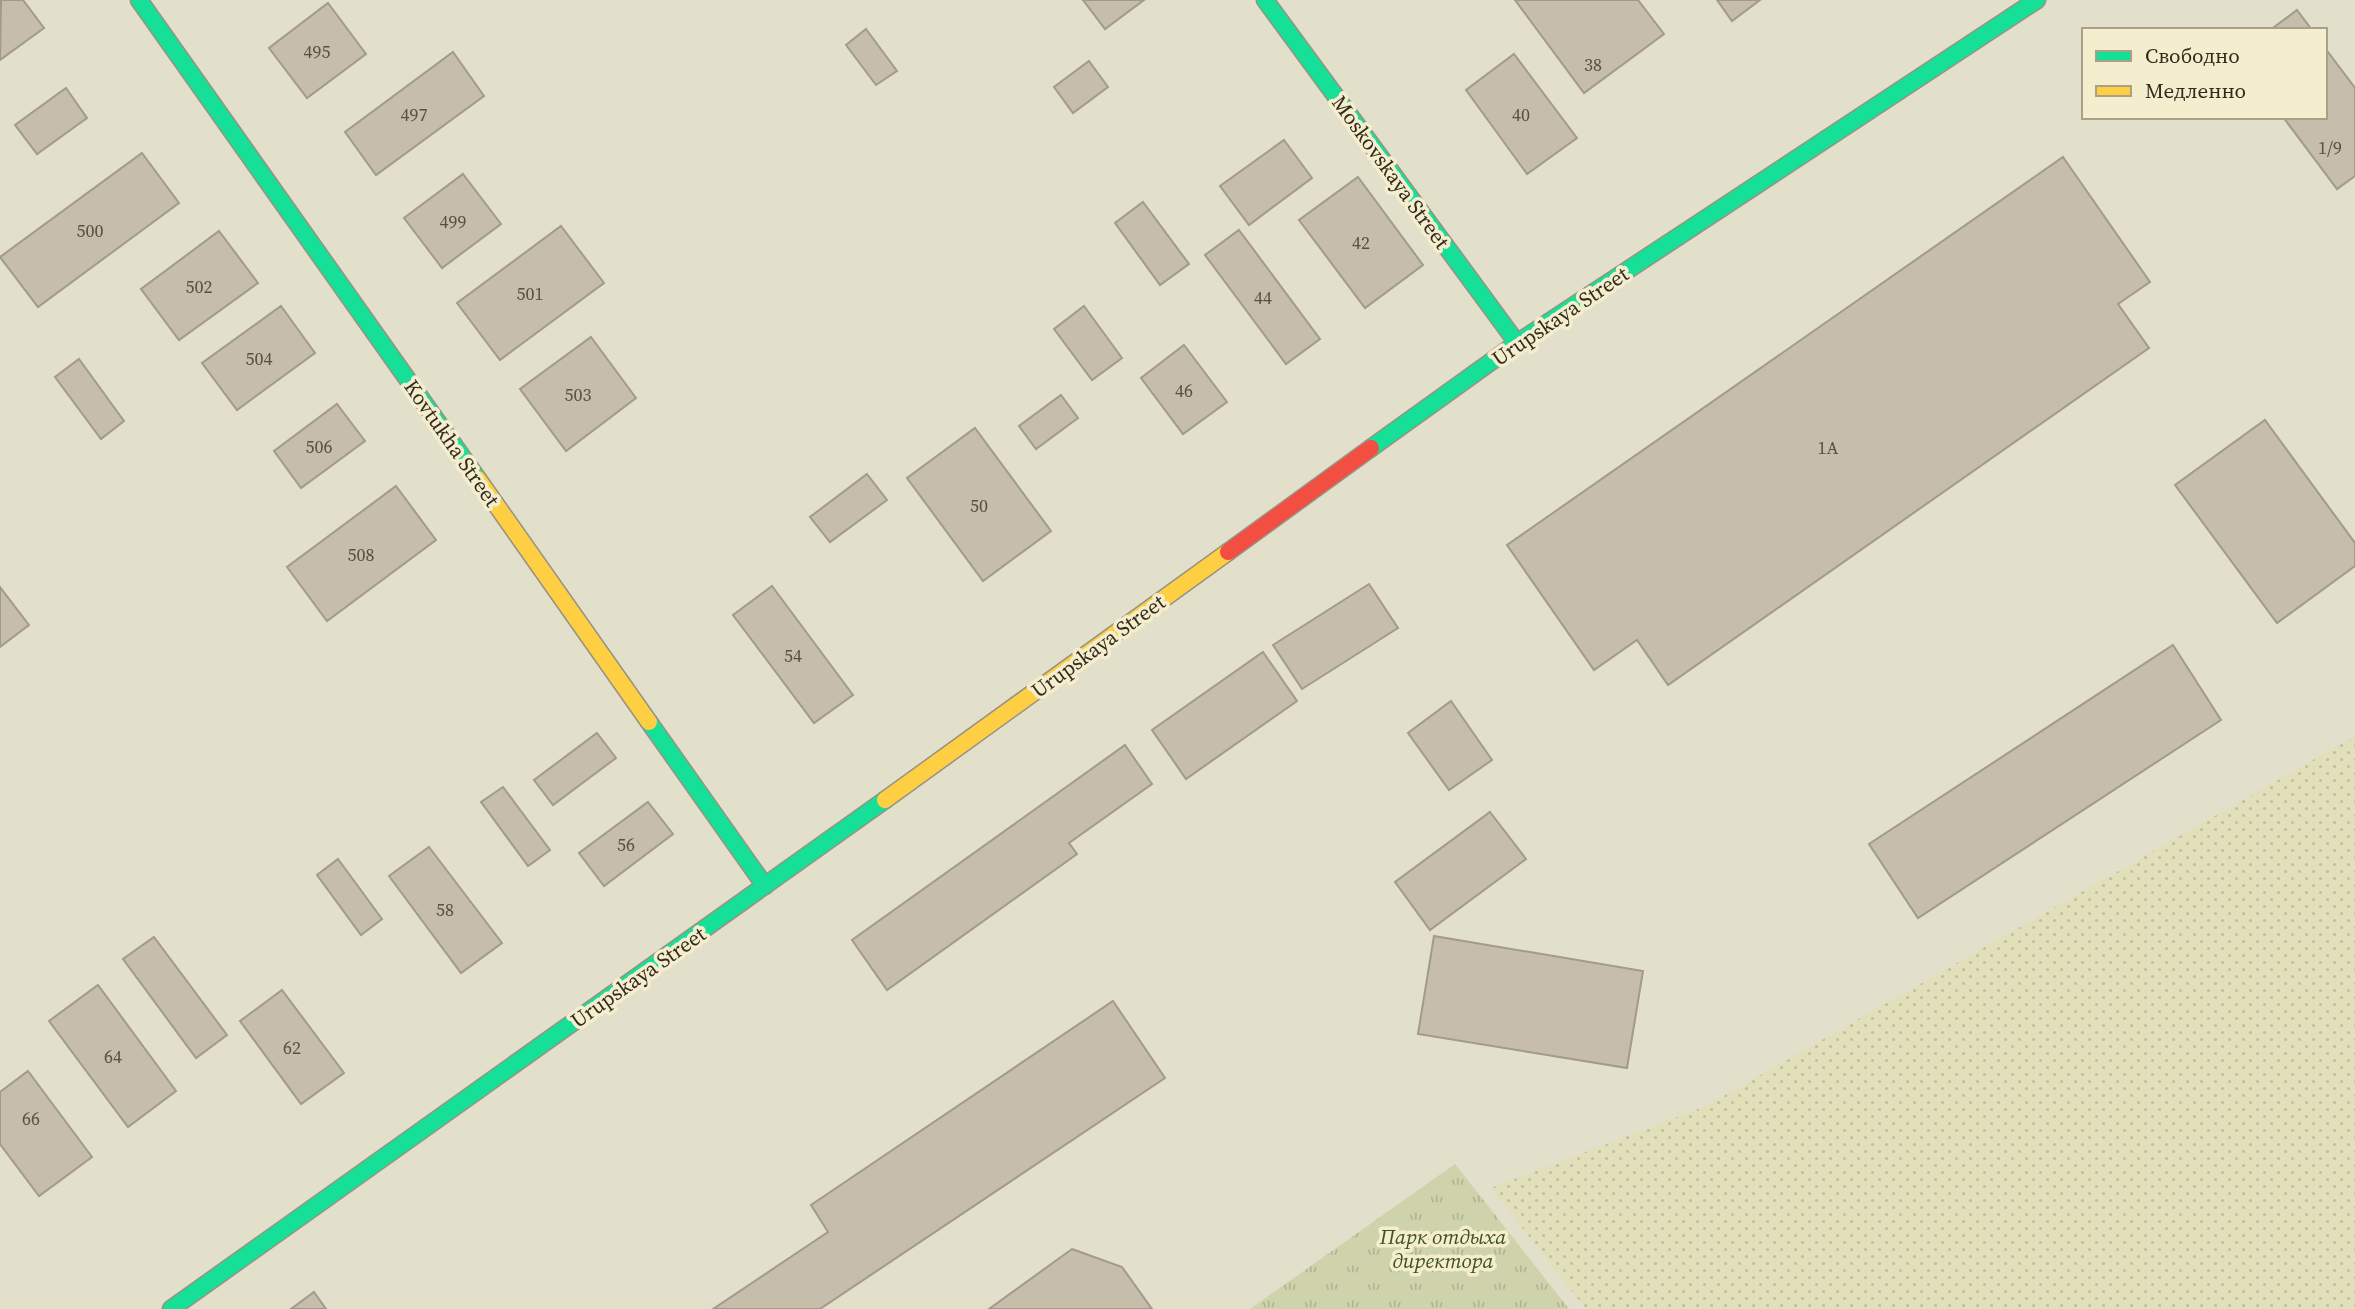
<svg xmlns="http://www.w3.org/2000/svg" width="2355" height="1309" font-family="'Source Serif 4',serif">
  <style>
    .farmland { fill: url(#farmland-dots) }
    .grass { fill: url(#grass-tufts) }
    .building { fill: #c6bdab; stroke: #a29a8a; stroke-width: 2 }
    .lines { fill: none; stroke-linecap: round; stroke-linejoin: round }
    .fast-casing { stroke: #979284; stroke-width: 19 }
    .slow-casing { stroke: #979284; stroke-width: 19 }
    .jam-casing { stroke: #979284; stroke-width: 19 }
    .fast { stroke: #16e098; stroke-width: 16 }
    .slow { stroke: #ffcf43; stroke-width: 16 }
    .jam { stroke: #f24e42; stroke-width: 16 }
    .labels { text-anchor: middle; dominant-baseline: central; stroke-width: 7; stroke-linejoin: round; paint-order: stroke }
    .number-label { font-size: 18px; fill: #595040 }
    .street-label { font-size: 21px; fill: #352b1d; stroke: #f4eecf }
    .park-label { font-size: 21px; font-style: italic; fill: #405124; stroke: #f4eecf }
  </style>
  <defs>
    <pattern id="farmland-dots" width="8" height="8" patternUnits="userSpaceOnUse" patternTransform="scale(1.75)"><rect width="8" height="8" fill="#e2e0bb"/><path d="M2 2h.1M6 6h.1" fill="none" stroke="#c2c0a0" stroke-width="1.8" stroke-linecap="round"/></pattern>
    <pattern id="grass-tufts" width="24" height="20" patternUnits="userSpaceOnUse" patternTransform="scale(1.75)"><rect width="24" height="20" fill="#ced3ac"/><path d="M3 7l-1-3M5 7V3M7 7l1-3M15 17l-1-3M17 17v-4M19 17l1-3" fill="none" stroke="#b2b594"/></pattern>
  </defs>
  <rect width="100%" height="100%" fill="#e2dfca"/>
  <path class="farmland" d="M 2355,736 L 2355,1309 L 1586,1309 L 1491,1188 L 1706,1106 Z"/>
  <path class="grass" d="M 1455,1164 L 1569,1309 L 1250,1309 Z"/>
  <g class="building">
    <path d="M 1,0 L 23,0 L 44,28 L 0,60 Z"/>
    <path d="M 1083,0 L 1144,0 L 1105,29 Z"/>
    <path d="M 1515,0 L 1638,0 L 1664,34 L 1584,93 Z"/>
    <path d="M 1717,0 L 1760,0 L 1732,21 Z"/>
    <path d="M 328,3 L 366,54 L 307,98 L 269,48 Z"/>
    <path d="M 2297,10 L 2312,30 L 2270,30 Z"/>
    <path d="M 866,29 L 897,71 L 876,85 L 846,45 Z"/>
    <path d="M 2325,48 L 2355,88 L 2355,176 L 2337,189 L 2283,117 L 2325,117 Z"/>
    <path d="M 453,52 L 484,96 L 376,175 L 345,132 Z"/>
    <path d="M 1514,54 L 1577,138 L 1527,174 L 1466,90 Z"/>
    <path d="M 1089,61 L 1108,87 L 1073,113 L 1054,87 Z"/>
    <path d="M 66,88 L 87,118 L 37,154 L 15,125 Z"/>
    <path d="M 1284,140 L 1312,178 L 1249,225 L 1220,186 Z"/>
    <path d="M 142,153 L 179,203 L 38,307 L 0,257 Z"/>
    <path d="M 2063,157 L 2150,282 L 2118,304 L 2149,348 L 1668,685 L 1637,640 L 1594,670 L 1507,545 Z"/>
    <path d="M 463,174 L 501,224 L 442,268 L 404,218 Z"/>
    <path d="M 1358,177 L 1423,265 L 1365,308 L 1299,220 Z"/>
    <path d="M 1143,202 L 1189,264 L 1160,285 L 1115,223 Z"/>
    <path d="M 561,226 L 604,283 L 500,360 L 457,303 Z"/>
    <path d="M 1239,230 L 1320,339 L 1286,364 L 1205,255 Z"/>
    <path d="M 219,231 L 258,283 L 179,340 L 141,289 Z"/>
    <path d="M 281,306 L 315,353 L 237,410 L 202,363 Z"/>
    <path d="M 1084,306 L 1122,358 L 1092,380 L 1054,329 Z"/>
    <path d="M 591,337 L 636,398 L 566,451 L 520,389 Z"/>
    <path d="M 1184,345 L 1227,402 L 1183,434 L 1141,378 Z"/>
    <path d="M 79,359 L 124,421 L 101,439 L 55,377 Z"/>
    <path d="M 1061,395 L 1078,418 L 1036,449 L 1019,426 Z"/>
    <path d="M 337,404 L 365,441 L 301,488 L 274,451 Z"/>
    <path d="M 2265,420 L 2355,543 L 2355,566 L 2277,623 L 2175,485 Z"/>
    <path d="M 975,428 L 1051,531 L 983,581 L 907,478 Z"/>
    <path d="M 867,474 L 887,500 L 830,542 L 810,517 Z"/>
    <path d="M 396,486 L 436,540 L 327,621 L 287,567 Z"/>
    <path d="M 1369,584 L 1398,628 L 1302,689 L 1273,645 Z"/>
    <path d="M 772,586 L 853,695 L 814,723 L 733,615 Z"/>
    <path d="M 0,587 L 29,625 L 0,647 Z"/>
    <path d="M 2173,645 L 2221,720 L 1918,918 L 1869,844 Z"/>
    <path d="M 1263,652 L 1297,701 L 1186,779 L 1152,730 Z"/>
    <path d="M 1451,701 L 1492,760 L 1449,790 L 1408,733 Z"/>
    <path d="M 597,733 L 616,758 L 553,805 L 534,780 Z"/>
    <path d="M 1125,745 L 1152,784 L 1069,843 L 1077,854 L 887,990 L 852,940 Z"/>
    <path d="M 503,787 L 550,850 L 528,866 L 481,802 Z"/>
    <path d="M 648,802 L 673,834 L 604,886 L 579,853 Z"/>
    <path d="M 1490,812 L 1526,859 L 1430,930 L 1395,882 Z"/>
    <path d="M 429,847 L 502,943 L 461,973 L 389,876 Z"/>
    <path d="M 338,859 L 382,919 L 361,935 L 317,875 Z"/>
    <path d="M 1434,936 L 1643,971 L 1627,1068 L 1418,1034 Z"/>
    <path d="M 154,937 L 227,1035 L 196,1058 L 123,959 Z"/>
    <path d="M 98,985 L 176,1091 L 128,1127 L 49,1021 Z"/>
    <path d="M 282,990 L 344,1073 L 301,1104 L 240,1021 Z"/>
    <path d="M 1113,1001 L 1165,1078 L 820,1309 L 713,1309 L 828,1232 L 811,1205 Z"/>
    <path d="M 28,1071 L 92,1157 L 39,1196 L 0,1144 L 0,1092 Z"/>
    <path d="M 1072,1249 L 1122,1267 L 1152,1309 L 989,1309 Z"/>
    <path d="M 314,1292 L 326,1309 L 291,1309 Z"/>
  </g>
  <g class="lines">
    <defs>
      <g id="fast">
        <path d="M 139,0 L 478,479"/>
        <path d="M 1265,0 L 1517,343"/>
        <path d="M 1371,448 L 1517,343 L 2037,0"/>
        <path d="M 649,722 L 765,886"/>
        <path d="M 171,1309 L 885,800"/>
      </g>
      <g id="slow">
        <path d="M 478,479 L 649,722"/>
        <path d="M 885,800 L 1228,552"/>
      </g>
      <path id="jam" d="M 1228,552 L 1371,448"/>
    </defs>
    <use href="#fast" class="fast-casing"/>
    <use href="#slow" class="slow-casing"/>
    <use href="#jam" class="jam-casing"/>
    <use href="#fast" class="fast"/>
    <use href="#slow" class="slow"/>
    <use href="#jam" class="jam"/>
  </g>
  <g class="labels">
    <g class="number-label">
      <text x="317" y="51">495</text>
      <text x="1593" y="64">38</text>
      <text x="414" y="114">497</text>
      <text x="1521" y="114">40</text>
      <text x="2330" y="147">1/9</text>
      <text x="453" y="221">499</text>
      <text x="90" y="230">500</text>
      <text x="1361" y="242">42</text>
      <text x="199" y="286">502</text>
      <text x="530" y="293">501</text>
      <text x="1263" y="297">44</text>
      <text x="259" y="358">504</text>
      <text x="1184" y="390">46</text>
      <text x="578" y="394">503</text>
      <text x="319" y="446">506</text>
      <text x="1828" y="447">1А</text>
      <text x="979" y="505">50</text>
      <text x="361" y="554">508</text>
      <text x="793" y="655">54</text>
      <text x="626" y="844">56</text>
      <text x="445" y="909">58</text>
      <text x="292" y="1047">62</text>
      <text x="113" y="1056">64</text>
      <text x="31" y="1118">66</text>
    </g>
    <g class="street-label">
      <text transform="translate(1391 172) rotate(54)">Moskovskaya Street</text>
      <text transform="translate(1560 316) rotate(-34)">Urupskaya Street</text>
      <text transform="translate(452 443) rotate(55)">Kovtukha Street</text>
      <text transform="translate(1098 646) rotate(-36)">Urupskaya Street</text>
      <text transform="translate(638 977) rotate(-35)">Urupskaya Street</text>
    </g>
    <g class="park-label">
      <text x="1443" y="1236">Парк отдыха<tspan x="1443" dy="24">директора</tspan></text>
    </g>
  </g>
  <rect x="2082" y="28" width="245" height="91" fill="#f4eecf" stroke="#a8a088" stroke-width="2"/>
  <rect x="2096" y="51" width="35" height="10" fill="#16e098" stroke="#a8a088" stroke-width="2"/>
  <text x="2145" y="63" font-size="21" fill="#352b1d">Свободно</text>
  <rect x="2096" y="86" width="35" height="10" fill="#ffcf43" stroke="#a8a088" stroke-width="2"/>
  <text x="2145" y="98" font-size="21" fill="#352b1d">Медленно</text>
</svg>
